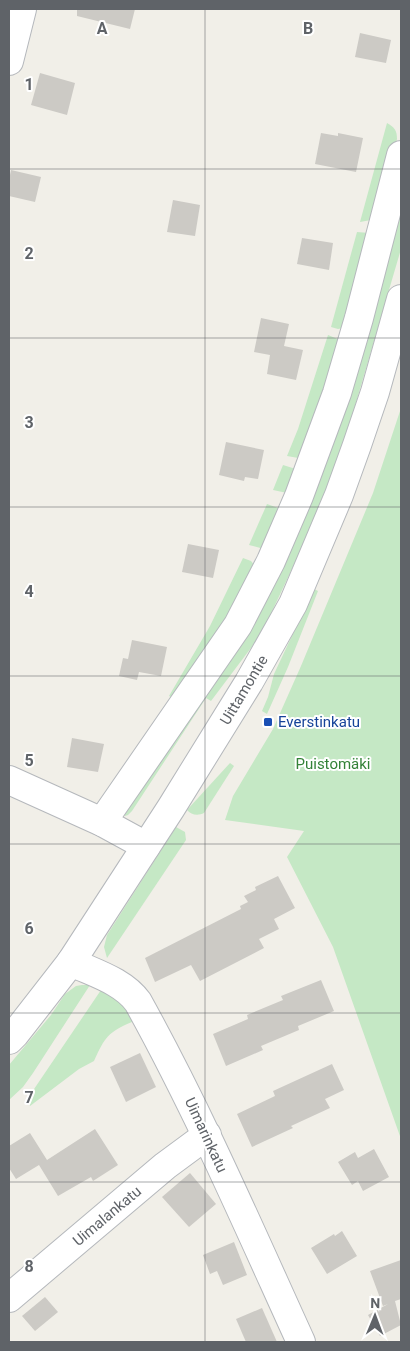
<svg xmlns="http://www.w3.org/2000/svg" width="410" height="1351" font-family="Roboto,sans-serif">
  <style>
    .green { fill: #c5e8c5 }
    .building { fill: #cccac5 }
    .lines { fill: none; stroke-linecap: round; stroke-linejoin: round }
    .minor-casing { stroke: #b5b8bc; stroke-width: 30 }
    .minor { stroke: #fff; stroke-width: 28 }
    .grid { fill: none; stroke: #5f6368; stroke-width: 1; stroke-opacity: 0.55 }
    .transit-dot { fill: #1a4fb4; stroke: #fff; stroke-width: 2 }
    .labels { text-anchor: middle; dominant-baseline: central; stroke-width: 4; stroke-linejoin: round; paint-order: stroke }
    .street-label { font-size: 15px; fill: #5f6368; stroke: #fff }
    .transit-label { font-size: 15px; fill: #164399; stroke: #fff; text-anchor: start }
    .park-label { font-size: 15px; fill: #348238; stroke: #fff }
    .grid-label { font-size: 16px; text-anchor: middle; font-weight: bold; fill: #5f6368; stroke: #fff; stroke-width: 4; stroke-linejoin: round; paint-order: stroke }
  </style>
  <rect width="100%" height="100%" fill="#f1efe8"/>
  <g class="green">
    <path d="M 387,123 C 394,127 397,130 397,139 L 380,208 L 371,220 L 360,222 Z"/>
    <path d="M 401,176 L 401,249 L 348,430 L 314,522 L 267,622 L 260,636 L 211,701 L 206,698 L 132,811 L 128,815 L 125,816 L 124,814 L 241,631 Z"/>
    <path d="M 357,232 L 369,233 L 343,328 L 338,329 L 331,327 Z"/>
    <path d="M 328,335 L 340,340 L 304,459 L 287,456 L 298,429 Z"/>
    <path d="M 401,408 L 401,1139 L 333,947 L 287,857 L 304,831 L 225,820 L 233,796 L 273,729 L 301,666 L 373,493 Z"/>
    <path d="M 283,465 L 299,470 L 287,493 L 273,490 Z"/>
    <path d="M 267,504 L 281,509 L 264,549 L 249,545 Z"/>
    <path d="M 243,558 L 251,561 L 255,566 L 256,574 L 177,700 L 169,696 L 210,626 Z"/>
    <path d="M 314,589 L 318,591 L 288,667 L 267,714 L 262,711 L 268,697 L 274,674 Z"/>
    <path d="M 230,763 L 234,766 L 204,813 C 198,816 191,815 187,810 Z"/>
    <path d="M 176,827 L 185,832 L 186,840 L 107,958 L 104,947 L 107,935 Z"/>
    <path d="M 82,985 L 90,985 L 33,1073 L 23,1087 L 9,1100 L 9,1065 L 51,1015 L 65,994 L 76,986 Z"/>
    <path d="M 101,990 C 116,992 126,1007 134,1018 L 132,1022 C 108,1032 105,1037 94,1061 L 79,1069 L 30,1106 L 28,1098 Z"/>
  </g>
  <g class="building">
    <path d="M 77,9 L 135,9 L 130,29 L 77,16 Z"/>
    <path d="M 360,33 L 391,40 L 386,63 L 355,57 Z"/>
    <path d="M 40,73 L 75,83 L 67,115 L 31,105 Z"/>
    <path d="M 321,133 L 338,136 L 338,133 L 363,138 L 356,172 L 315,164 Z"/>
    <path d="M 11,170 L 41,177 L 35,202 L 9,196 L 9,180 Z"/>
    <path d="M 173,200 L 200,205 L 195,236 L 167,232 Z"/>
    <path d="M 302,238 L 333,243 L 329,270 L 297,264 Z"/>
    <path d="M 261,318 L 289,324 L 284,346 L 303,350 L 296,380 L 267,374 L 270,355 L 254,352 Z"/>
    <path d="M 226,442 L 264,450 L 258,479 L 245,477 L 244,481 L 219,475 Z"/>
    <path d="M 188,544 L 219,550 L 213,578 L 182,572 Z"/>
    <path d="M 132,640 L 167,647 L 161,676 L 139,672 L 137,680 L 119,676 L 123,658 L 128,659 Z"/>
    <path d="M 72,738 L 104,744 L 98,772 L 67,767 Z"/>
    <path d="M 278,876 L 295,908 L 274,919 L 279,929 L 259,939 L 264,948 L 200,981 L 191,965 L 155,982 L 145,958 L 241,909 L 240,906 L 248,902 L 244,896 L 256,890 L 255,887 Z"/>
    <path d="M 321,980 L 334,1011 L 298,1026 L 299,1030 L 261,1046 L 263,1050 L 226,1066 L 213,1034 L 248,1019 L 247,1015 L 283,1000 L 281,996 Z"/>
    <path d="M 140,1053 L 156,1087 L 126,1102 L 110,1067 Z"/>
    <path d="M 332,1064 L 344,1090 L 325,1099 L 330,1108 L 291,1126 L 293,1128 L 252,1147 L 237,1114 L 275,1096 L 273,1091 Z"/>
    <path d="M 95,1129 L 118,1165 L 93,1181 L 91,1177 L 58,1196 L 39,1165 L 16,1179 L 9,1168 L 9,1146 L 30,1133 L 47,1160 Z"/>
    <path d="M 374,1149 L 389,1177 L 363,1191 L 358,1181 L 352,1185 L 338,1162 L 355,1152 L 358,1158 Z"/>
    <path d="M 190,1173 L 216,1204 L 189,1227 L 162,1197 Z"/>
    <path d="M 342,1231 L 357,1256 L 327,1274 L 311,1248 L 334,1234 L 335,1236 Z"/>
    <path d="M 234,1242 L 247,1275 L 223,1285 L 217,1271 L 210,1274 L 203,1255 Z"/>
    <path d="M 401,1260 L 401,1299 L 395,1301 L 401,1325 L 380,1336 L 368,1315 L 388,1304 L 383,1306 L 370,1271 Z"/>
    <path d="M 45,1297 L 58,1312 L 35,1331 L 22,1316 Z"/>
    <path d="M 262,1308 L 277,1342 L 246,1342 L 236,1319 Z"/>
  </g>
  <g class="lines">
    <defs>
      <g id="minor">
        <path d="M 9,61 L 22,9"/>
        <path d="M 9,780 L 102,822 L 146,846"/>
        <path d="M 102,822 L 238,625 L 271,561 L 299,496 L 337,393 L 359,318 L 401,155"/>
        <path d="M 71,962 C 94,973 123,981 138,1002 C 199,1112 249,1228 301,1342"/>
        <path d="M 9,1040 L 15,1034 L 71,962 L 171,808 L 249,682 L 293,604 L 339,495 L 357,445 L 375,392 L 401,299"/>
        <path d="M 9,1298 L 165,1166 L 207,1135"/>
      </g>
    </defs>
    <use href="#minor" class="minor-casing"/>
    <use href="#minor" class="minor"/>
  </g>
  <path class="grid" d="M 205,9 L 205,1342M 9,169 L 401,169M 9,338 L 401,338M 9,507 L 401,507M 9,676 L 401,676M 9,844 L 401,844M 9,1013 L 401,1013M 9,1182 L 401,1182"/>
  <rect class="transit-dot" x="263" y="717" width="10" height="10" rx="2.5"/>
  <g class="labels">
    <g class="street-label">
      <text transform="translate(244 690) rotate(-59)">Uittamontie</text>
      <text transform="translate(206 1135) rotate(65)">Uimarinkatu</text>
      <text transform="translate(107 1216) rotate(-40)">Uimalankatu</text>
    </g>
    <g class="transit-label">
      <text x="278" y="722">Everstinkatu</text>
    </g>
    <g class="park-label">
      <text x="333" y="764">Puistomäki</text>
    </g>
  </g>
  <g class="grid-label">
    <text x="102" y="34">A</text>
    <text x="308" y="34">B</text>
    <text x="29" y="90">1</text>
    <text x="29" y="259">2</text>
    <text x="29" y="428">3</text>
    <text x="29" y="597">4</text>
    <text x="29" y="766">5</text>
    <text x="29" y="934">6</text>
    <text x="29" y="1103">7</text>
    <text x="29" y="1272">8</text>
  </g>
  <rect width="410" height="1351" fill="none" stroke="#5f6368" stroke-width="20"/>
  <g transform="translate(375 1316) rotate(1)" stroke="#ffffff" stroke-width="4" paint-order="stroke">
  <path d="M0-4L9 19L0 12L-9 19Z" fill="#5f6368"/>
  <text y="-8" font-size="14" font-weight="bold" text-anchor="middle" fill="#5f6368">N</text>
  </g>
</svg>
